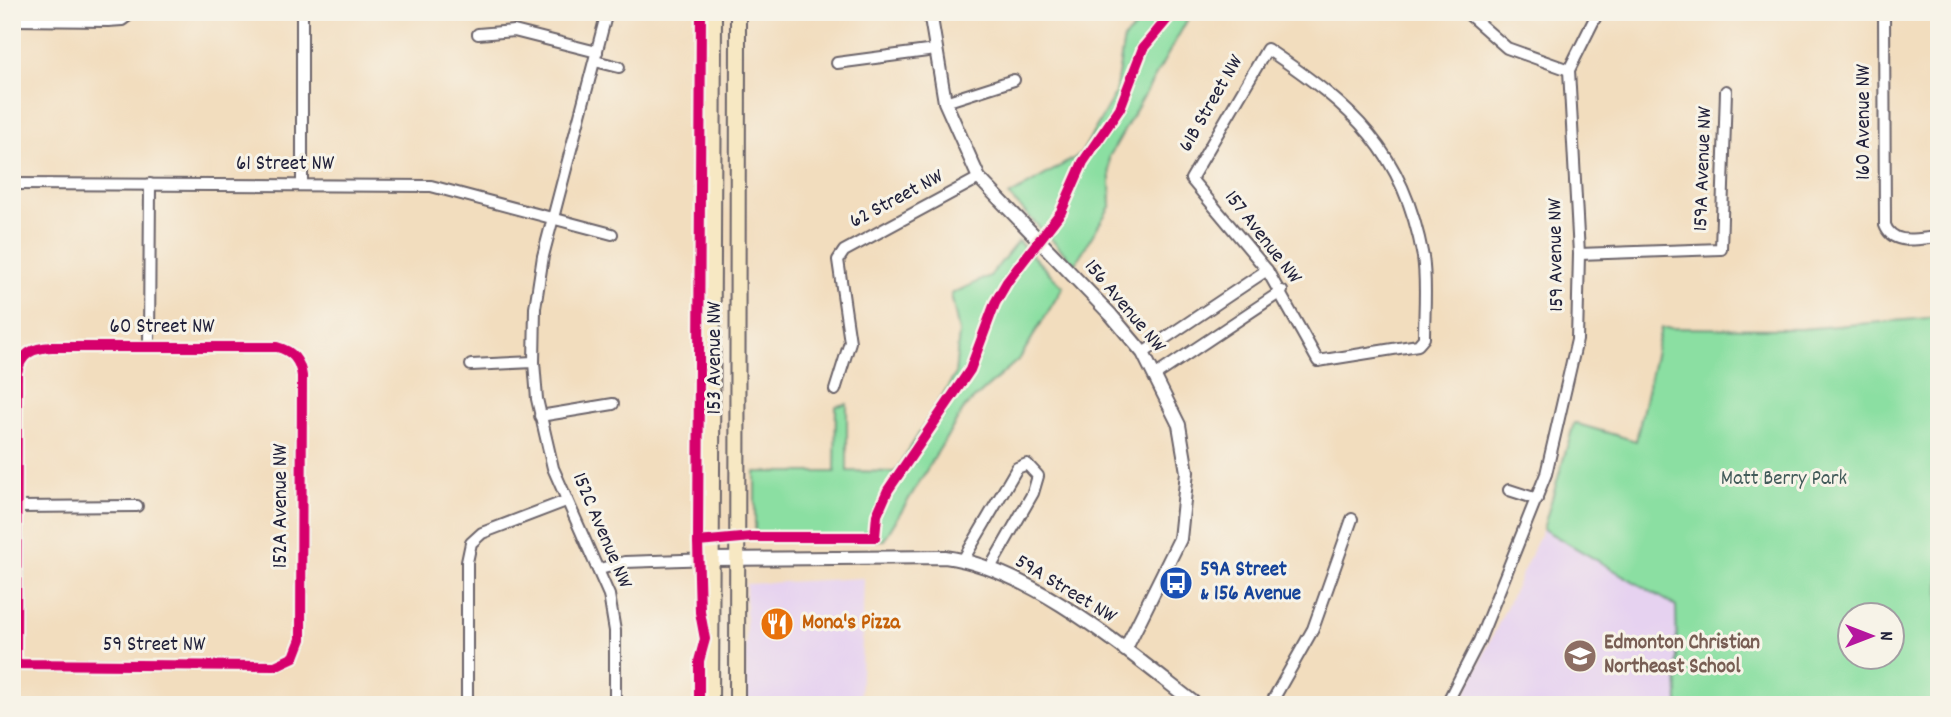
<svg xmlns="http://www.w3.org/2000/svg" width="1951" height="717" font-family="Dekko,sans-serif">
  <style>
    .built { fill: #e6d2f0 }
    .green { fill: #8bdfa2; stroke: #56806e; stroke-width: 2; fill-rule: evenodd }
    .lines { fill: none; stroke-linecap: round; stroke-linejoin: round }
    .minor-casing { stroke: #6b6369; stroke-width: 14 }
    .tertiary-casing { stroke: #6b6369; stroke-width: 16 }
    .secondary-casing { stroke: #6b6369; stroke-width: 18 }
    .minor { stroke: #fff; stroke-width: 10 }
    .tertiary { stroke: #fff; stroke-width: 12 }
    .secondary { stroke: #f7e8c3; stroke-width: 14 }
    .cycleway-casing { stroke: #f7f3e8; stroke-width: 15 }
    .cycleway { stroke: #d6006c; stroke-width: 10 }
    .labels { text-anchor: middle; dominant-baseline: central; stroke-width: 6; stroke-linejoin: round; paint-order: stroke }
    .street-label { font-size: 21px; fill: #22223b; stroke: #f7f3e8 }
    .park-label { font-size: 21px; fill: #425b5a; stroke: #f7f3e8 }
    .transit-label { font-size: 21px; font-weight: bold; fill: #164399; stroke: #f7f3e8; text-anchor: start }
    .food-label { font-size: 21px; font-weight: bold; fill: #c56008; stroke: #f7f3e8; text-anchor: start }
    .education-label { font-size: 21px; font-weight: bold; fill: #785e54; stroke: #f7f3e8; text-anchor: start }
  </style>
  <rect width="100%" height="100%" fill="#f7f3e8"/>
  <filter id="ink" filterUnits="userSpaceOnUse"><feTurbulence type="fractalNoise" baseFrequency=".0143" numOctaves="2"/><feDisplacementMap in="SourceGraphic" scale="14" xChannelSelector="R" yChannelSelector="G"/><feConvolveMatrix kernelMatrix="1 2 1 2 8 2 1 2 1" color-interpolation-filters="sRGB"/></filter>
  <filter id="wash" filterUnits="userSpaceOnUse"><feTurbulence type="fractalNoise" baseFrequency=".00686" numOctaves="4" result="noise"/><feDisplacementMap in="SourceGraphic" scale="28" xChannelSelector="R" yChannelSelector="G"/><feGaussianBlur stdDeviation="1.57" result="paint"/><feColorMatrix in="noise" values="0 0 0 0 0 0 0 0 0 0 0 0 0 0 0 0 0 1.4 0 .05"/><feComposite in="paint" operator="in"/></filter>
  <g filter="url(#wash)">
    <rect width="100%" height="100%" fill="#f2ddbe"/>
    <g class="built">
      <path d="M 1543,529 L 1676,606 L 1678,705 L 1460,705 Z"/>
      <path d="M 864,578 L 860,705 L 746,705 L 746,584 Z"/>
    </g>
    <g class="green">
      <path d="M 1153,12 L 1192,12 L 1109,157 L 1111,205 L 1075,264 L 1009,196 L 1081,154 L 1115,94 L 1124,38 Z"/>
      <path d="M 1018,241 L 1063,287 L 1020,358 L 965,407 L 884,540 L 759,539 L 755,536 L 755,472 L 835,472 L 836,406 L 847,404 L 847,471 L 895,472 L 955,375 L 959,332 L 951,294 L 990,276 Z"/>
      <path d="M 1939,317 L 1939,705 L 1678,705 L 1676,606 L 1543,529 L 1574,423 L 1636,441 L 1661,328 L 1801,329 ZM 1850,616 L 1892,616 L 1892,658 L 1850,658 Z"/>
    </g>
  </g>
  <g filter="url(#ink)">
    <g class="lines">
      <defs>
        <g id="minor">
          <path d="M 607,12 L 543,256 L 535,308 L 534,362 L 537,399 L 553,468 L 609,595 L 615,631 L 615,705"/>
          <path d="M 1466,12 L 1507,48 L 1569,70"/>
          <path d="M 1884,12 L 1885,225 C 1893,247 1920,238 1939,237"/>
          <path d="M 12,20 L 108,21 L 122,20 L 133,12"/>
          <path d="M 478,34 L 514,31 L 597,52"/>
          <path d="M 1267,49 C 1353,107 1403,150 1423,257 C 1427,283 1424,312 1424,338 L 1418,345 L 1318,361 L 1267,270 L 1191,179 Z"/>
          <path d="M 595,61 L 619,67"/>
          <path d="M 837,63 L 935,50"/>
          <path d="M 945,102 L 1014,80"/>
          <path d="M 12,184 L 431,186 L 612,234"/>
          <path d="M 302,184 L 302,12"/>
          <path d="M 1579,254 L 1721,249 L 1726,91"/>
          <path d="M 149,347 L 150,184"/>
          <path d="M 1143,353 L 1267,270"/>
          <path d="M 471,365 L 534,362"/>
          <path d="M 1156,375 L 1282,291"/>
          <path d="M 835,390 L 850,342 L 838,260 L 844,251 L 979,178"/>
          <path d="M 540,416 L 613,404"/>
          <path d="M 1509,490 L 1537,499"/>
          <path d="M 17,507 L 137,506"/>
          <path d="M 963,560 L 1017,468 L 1027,464 L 1038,476 L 1033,493 L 990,568"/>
          <path d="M 600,569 L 625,562 L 711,559"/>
          <path d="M 12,664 L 275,666 L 294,657 L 301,639 L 302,376 C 300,361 293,351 277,347 L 52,347 C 33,348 21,353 17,373 L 16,664"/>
          <path d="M 467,705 L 467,562 L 471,543 L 482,533 L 566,501"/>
          <path d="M 1270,705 L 1313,629 L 1352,519"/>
          <path d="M 1446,705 L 1479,641 L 1546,474 L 1577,340 L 1579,254 L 1569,70 L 1598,12"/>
        </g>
        <g id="tertiary">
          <path d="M 930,12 L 945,102 L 979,178 L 1111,315 L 1143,353 L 1179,425 L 1187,472 L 1180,539 L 1125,650"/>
          <path d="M 711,559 L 945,557 C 1033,569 1128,652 1197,705"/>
        </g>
        <g id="secondary">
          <path d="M 711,705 L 714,12"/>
          <path d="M 737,705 L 738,12"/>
        </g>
      </defs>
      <use href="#minor" class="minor-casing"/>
      <use href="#tertiary" class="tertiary-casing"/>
      <use href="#secondary" class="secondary-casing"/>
      <use href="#minor" class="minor"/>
      <use href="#tertiary" class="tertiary"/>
      <use href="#secondary" class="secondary"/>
      <defs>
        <g id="cycleway">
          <path d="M 698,542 L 752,537 L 875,537 L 877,515 L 888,490 L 970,370 L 995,303 L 1007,282 L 1061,212 L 1083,162 L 1120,108 L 1143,48 L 1173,12"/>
          <path d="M 12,664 L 275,666 L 294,657 L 301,639 L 302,376 C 300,361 293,351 277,347 L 52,347 C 33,348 21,353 17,373 L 16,664"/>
          <path d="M 699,705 L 699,661 L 705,639 L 700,612 L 698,542 L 701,12"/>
        </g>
      </defs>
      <use href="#cycleway" class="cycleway-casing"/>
      <use href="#cycleway" class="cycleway"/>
    </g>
  </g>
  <defs>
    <symbol id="bus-disc" viewBox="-11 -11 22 22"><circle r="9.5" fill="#1a4fb4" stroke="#f7f3e8"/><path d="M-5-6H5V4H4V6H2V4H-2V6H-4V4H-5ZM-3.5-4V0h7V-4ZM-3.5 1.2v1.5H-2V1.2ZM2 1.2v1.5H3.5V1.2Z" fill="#fff"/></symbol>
    <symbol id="restaurant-disc" viewBox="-11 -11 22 22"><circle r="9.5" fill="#e8710a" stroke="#f7f3e8"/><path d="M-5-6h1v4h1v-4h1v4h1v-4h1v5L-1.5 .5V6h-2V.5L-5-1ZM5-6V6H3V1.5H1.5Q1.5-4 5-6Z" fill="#fff"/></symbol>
    <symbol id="school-disc" viewBox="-11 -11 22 22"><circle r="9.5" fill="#8d6e63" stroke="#f7f3e8"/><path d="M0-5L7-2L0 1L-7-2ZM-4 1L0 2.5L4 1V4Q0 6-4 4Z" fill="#fff"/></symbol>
  </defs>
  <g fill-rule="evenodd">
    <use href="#bus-disc" x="1157" y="564" width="38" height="38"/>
    <use href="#restaurant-disc" x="758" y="605" width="38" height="38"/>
    <use href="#school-disc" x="1561" y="637" width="38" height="38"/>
  </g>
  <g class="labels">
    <g class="street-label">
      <text transform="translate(1212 104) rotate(-60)">61B Street NW</text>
      <text transform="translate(1865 122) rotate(-90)">160 Avenue NW</text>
      <text x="285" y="165">61 Street NW</text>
      <text transform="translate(1704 169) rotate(-88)">159A Avenue NW</text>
      <text transform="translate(897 200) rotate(-28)">62 Street NW</text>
      <text transform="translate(1262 238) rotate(52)">157 Avenue NW</text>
      <text transform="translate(1557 255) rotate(-91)">159 Avenue NW</text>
      <text transform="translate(1124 307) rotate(50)">156 Avenue NW</text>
      <text x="162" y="328">60 Street NW</text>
      <text transform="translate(716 358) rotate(-90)">153 Avenue NW</text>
      <text transform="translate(282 506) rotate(-90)">152A Avenue NW</text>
      <text transform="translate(601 531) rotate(67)">152C Avenue NW</text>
      <text transform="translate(1065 590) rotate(31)">59A Street NW</text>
      <text x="154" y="646">59 Street NW</text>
    </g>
    <g class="park-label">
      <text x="1784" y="480">Matt Berry Park</text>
    </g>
    <g class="transit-label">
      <text x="1200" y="571">59A Street<tspan x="1200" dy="24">&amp; 156 Avenue</tspan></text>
    </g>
    <g class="food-label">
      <text x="802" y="624">Mona's Pizza</text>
    </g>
    <g class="education-label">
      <text x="1604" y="644">Edmonton Christian<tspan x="1604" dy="24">Northeast School</tspan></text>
    </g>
  </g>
  <rect width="1951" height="717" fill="none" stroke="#f7f3e8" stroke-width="42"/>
  <g transform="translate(1871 636) rotate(90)"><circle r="33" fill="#f7f3e8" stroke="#a29fa3" stroke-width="2"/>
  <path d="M0-5L12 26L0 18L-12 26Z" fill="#b5179e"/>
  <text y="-10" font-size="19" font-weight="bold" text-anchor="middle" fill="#22223b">N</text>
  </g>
</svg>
